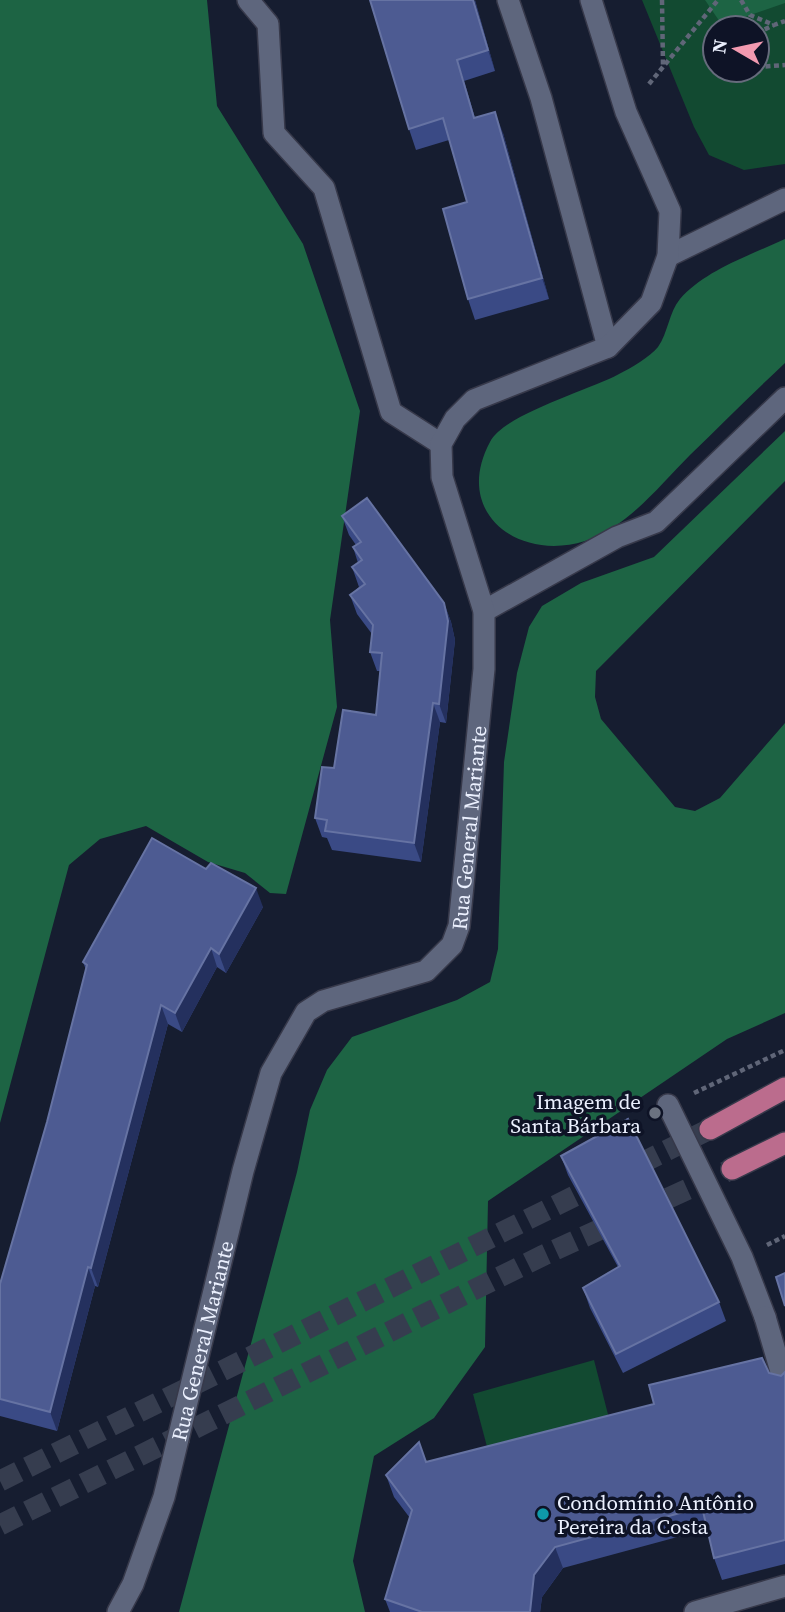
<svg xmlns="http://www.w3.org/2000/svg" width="785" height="1612" font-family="'Source Serif 4',serif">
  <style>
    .green { fill: #124a31; fill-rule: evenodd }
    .forest { fill: #1d6444 }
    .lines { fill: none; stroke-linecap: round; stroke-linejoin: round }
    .primary-tunnel { stroke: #363d4f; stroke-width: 21; stroke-dasharray: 21 10; stroke-linecap: butt }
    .lane-casing { stroke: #37394a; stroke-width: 24 }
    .street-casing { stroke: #37394a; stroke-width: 24 }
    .primary-casing { stroke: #37394a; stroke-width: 24 }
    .path { stroke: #606678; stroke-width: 4.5; stroke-dasharray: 5 3.5; stroke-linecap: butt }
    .lane { stroke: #5e667d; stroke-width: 21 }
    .street { stroke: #5e667d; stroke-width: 21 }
    .primary { stroke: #bb6c8d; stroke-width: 21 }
    .wall { fill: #3a4a85 }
    .shaded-wall { fill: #24305e }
    .building { fill: #4d5b92; stroke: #6673a3; stroke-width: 2 }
    .worship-dot { fill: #6b7280; stroke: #0e1326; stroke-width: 2.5 }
    .culture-dot { fill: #0f9aa8; stroke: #0e1326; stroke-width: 2.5 }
    .labels { text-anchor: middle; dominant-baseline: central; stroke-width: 7; stroke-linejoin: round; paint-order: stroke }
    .street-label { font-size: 21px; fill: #ebf0fe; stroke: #0e1326 }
    .poi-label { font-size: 21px; fill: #ebf0fe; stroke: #0e1326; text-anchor: end }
  </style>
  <rect width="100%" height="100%" fill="#161d30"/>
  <g class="green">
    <path d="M 642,0 L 785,0 L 785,164 L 744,170 L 709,155 L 694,127 ZM 715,28 L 757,28 L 757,70 L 715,70 Z"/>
    <path d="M 594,1360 L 612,1430 L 490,1458 L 473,1394 Z"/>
  </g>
  <g class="forest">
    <path d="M 0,0 L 207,0 L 217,106 L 303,244 L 360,411 L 330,620 L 337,707 L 286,894 L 270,893 L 245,873 L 208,862 L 146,826 L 100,839 L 69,865 L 0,1123 Z"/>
    <path d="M 705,0 L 785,0 L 785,3 L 722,25 Z"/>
    <path d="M 785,239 L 785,363 C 753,393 722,424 690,455 C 659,486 628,527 585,541 C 519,562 452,513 490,442 C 504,414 590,390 619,374 C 631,368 650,357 658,347 C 668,333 669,312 680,299 C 705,270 751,255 785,239 Z"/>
    <path d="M 785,431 L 785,481 L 596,671 L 595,697 L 601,719 L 675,807 L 695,811 L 720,798 L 785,723 L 785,1013 L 727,1039 L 488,1201 L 485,1347 L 434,1418 L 374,1456 L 353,1561 L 365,1612 L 179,1612 L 297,1172 L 310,1110 L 327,1070 L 352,1037 L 457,1000 L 490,982 L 498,949 L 504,762 L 517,673 L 529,627 L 542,606 L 581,583 L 654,557 Z"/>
  </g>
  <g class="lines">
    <g class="primary-tunnel">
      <path d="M 0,1481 L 710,1129"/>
      <path d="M 0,1525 L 544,1255 L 732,1169"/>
    </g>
    <defs>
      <g id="lane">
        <path d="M 248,0 L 268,24 L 274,133 L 324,188 L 391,412 L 441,444"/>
        <path d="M 508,0 L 541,98 L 608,347"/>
        <path d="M 668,256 L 785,199"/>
        <path d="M 484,611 L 617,537 L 656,522 L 785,398"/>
        <path d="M 668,1105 L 742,1257 L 765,1317"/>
      </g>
      <g id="street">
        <path d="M 765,1317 L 785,1385"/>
        <path id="s1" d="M 118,1612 L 133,1584 L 164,1497 L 243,1171 L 271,1073 L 306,1012 L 323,1001 L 426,971 L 452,945 L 459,926 L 484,669 L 484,611 L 442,477 L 441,444 L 455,419 L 474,400 L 608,347 L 651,303 L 668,256 L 670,211 L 626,112 L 591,0"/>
        <path d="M 695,1612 L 785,1586"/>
      </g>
      <g id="primary">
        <path d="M 710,1129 L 785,1088"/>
        <path d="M 732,1169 L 785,1143"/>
      </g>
    </defs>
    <use href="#lane" class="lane-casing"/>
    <use href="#street" class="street-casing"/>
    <use href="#primary" class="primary-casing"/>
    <g class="path">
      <path d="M 662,0 L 663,66"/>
      <path d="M 741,0 L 750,15 L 774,25 L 785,21"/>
      <path d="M 757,33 L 774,25"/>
      <path d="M 757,67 L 785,65"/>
      <path d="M 649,84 L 718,0"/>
      <path d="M 694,1093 L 785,1050"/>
      <path d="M 767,1245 L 785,1236"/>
    </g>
    <use href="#lane" class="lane"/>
    <use href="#street" class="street"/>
    <use href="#primary" class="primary"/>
  </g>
  <g class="wall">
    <path d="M 475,0 L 495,71 L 464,81 L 475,118 L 503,133 L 549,299 L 475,320 L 468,299 L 467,202 L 449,140 L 416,150 L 409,129 Z"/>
    <path d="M 342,516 L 444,603 L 451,622 L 455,640 L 446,723 L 440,722 L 421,862 L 332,850 L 327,838 L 322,837 L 315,818 L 334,768 L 376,715 L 380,671 L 377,671 L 370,652 L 372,634 L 357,614 L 350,595 L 359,587 L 352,567 L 358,563 L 353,547 L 356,545 L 349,535 Z"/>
    <path d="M 206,869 L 263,907 L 226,973 L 217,967 L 182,1032 L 168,1024 L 98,1287 L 95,1286 L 57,1431 L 0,1416 L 0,1284 L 47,1122 L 86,970 L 83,962 Z"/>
    <path d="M 561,1156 L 719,1302 L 726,1321 L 623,1373 L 590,1308 L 583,1288 L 618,1267 L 568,1175 Z"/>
    <path d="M 785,1372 L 785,1564 L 722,1580 L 714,1558 L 707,1529 L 563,1568 L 542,1597 L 540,1612 L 390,1612 L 385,1599 L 410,1518 L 394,1497 L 386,1475 L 426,1462 L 654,1404 L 769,1373 L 781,1376 Z"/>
  </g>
  <g class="shaded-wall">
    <path d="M 473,0 L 475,1 L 495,71 L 488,50 Z"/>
    <path d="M 457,60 L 464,81 L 481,139 L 474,118 Z"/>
    <path d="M 495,112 L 503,133 L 549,299 L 542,278 Z"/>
    <path d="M 444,603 L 451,622 L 455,640 L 446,723 L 439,704 Z"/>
    <path d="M 433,703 L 440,722 L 421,862 L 414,843 Z"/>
    <path d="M 256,888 L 263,907 L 226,973 L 219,954 Z"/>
    <path d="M 211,948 L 217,967 L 182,1032 L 175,1013 Z"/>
    <path d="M 161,1005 L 168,1024 L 98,1287 L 91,1268 Z"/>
    <path d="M 88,1267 L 95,1286 L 57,1431 L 50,1412 Z"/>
    <path d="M 555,1547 L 563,1568 L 542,1597 L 540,1612 L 530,1612 L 534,1575 Z"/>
  </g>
  <g class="building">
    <path d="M 370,0 L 473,0 L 488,50 L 457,60 L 474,118 L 495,112 L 542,278 L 468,299 L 443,209 L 467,202 L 443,118 L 409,129 Z"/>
    <path d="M 367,498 L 444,603 L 448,621 L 439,704 L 433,703 L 414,843 L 325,831 L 327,820 L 315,818 L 322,767 L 334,768 L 343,710 L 376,715 L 382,653 L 370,652 L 373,625 L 350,595 L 365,584 L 352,567 L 362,560 L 353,547 L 361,542 L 342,516 Z"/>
    <path d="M 152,838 L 206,869 L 211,863 L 256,888 L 219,954 L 211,948 L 175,1013 L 161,1005 L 91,1268 L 88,1267 L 50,1412 L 0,1399 L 0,1284 L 47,1122 L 87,965 L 83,962 Z"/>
    <path d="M 628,1119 L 719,1302 L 616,1354 L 583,1288 L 620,1266 L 561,1156 Z"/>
    <path d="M 785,1273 L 785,1306 L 776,1277 Z"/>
    <path d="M 762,1358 L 769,1373 L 781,1376 L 785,1372 L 785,1540 L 714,1558 L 702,1507 L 555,1547 L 534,1575 L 530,1612 L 422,1612 L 385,1599 L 412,1510 L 386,1475 L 419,1442 L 426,1462 L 654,1404 L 649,1385 Z"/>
  </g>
  <circle class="worship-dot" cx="655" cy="1113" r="7"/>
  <circle class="culture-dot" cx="543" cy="1514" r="7"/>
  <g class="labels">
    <g class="street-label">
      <text stroke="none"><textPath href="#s1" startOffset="915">Rua General Mariante</textPath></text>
      <text stroke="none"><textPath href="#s1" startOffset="285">Rua General Mariante</textPath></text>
    </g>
    <g class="poi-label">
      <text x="641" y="1101">Imagem de<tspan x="641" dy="24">Santa Bárbara</tspan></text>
      <text x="557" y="1502" text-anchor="start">Condomínio Antônio<tspan x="557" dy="24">Pereira da Costa</tspan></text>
    </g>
  </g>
  <g transform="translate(736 49) rotate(279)"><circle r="33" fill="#0e1326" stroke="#666b7c" stroke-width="2"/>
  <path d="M0-5L12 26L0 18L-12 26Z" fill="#f29ab0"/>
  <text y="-10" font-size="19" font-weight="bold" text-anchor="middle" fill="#ebf0fe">N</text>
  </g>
</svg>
